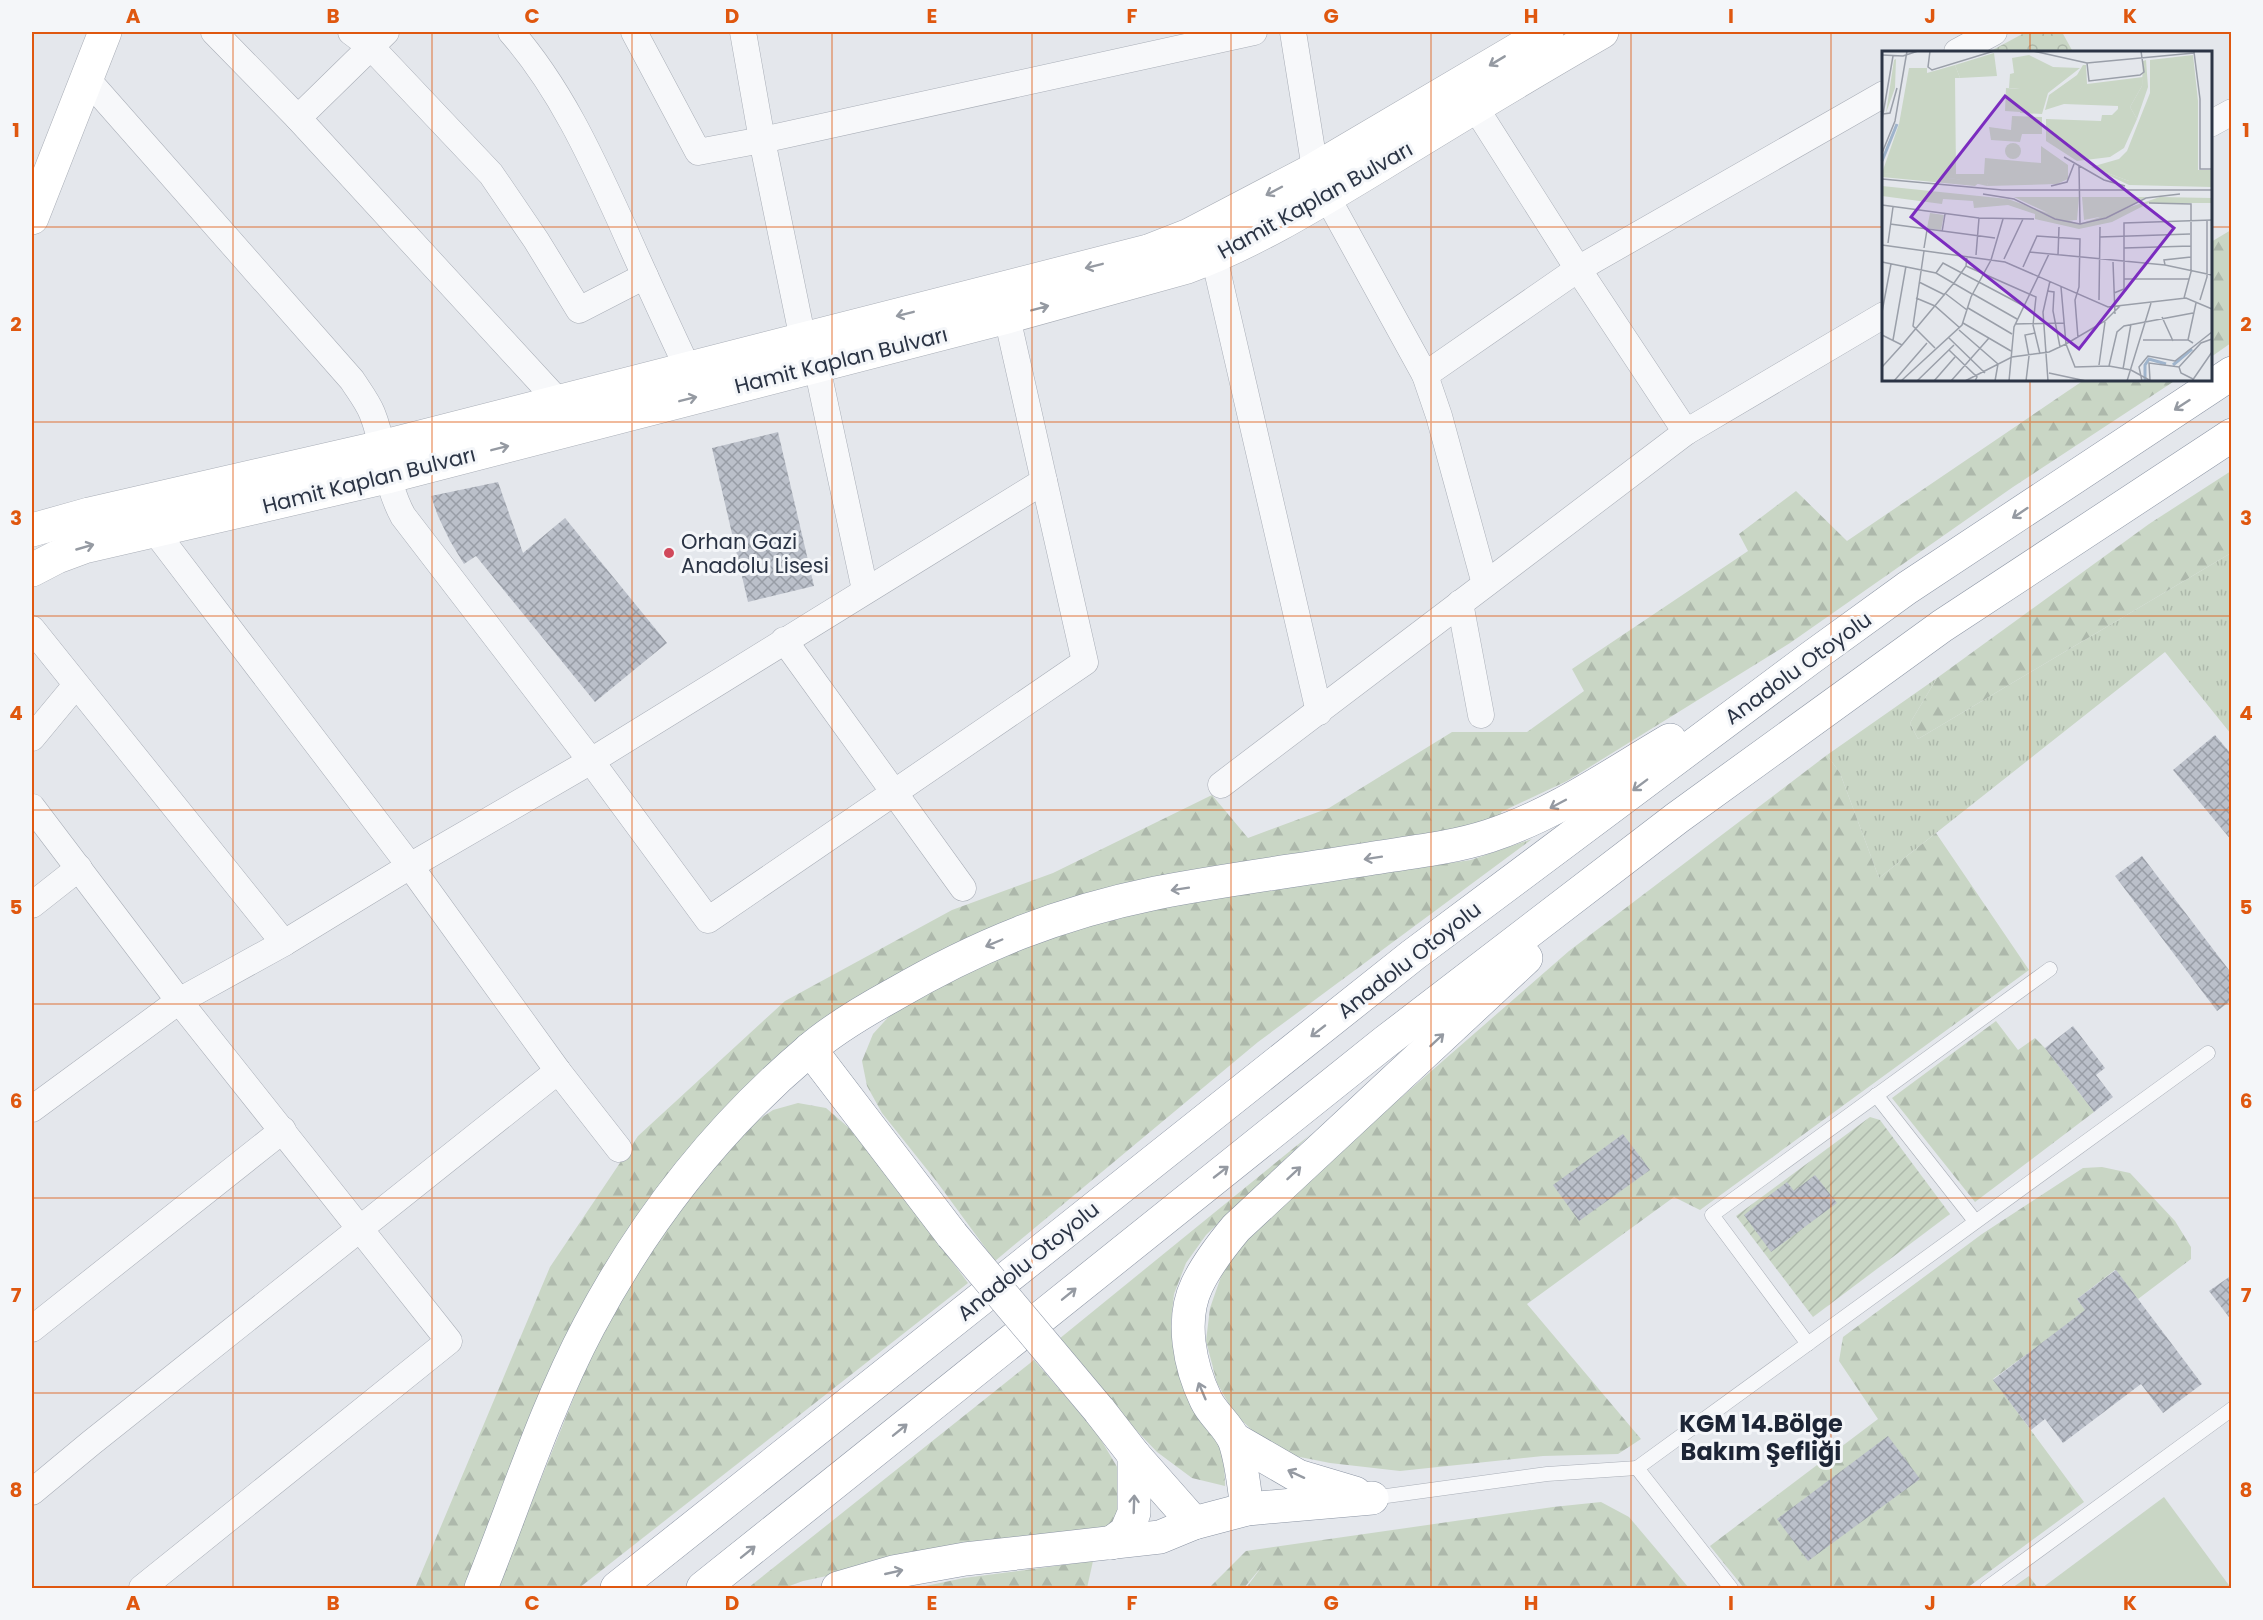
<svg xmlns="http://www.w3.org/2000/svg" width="2263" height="1620" font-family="Poppins,sans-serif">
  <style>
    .grass { fill: url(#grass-tufts) }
    .forest { fill: url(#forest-firs) }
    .park { fill: url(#park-crowns) }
    .garden { fill: url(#garden-furrows) }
    .pitch { fill: #c9d6c5 }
    .building { fill: url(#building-cross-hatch) }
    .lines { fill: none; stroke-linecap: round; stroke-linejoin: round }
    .lane-casing { stroke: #a9aeb7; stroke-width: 15 }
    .street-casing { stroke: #a9aeb7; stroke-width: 27 }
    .secondary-casing { stroke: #a9aeb7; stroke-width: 34 }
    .highway-casing { stroke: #8b94a3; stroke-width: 34 }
    .lane { stroke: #f7f8fa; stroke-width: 14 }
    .street { stroke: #f7f8fa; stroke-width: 26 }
    .secondary { stroke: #fff; stroke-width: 33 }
    .highway { stroke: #fff; stroke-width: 33 }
    .highway-bridge-casing { stroke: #8b94a3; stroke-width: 34; stroke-linecap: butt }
    .highway-bridge { stroke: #fff; stroke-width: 33 }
    .oneway { stroke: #959aa2 }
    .grid { fill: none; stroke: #df570f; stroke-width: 1.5; stroke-opacity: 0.55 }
    .poi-dot { fill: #d1495b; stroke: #f4f6f9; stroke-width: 2 }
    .labels { text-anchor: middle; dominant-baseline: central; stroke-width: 6; stroke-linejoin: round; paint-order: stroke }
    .street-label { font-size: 21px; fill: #2b3445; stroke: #f4f6f9 }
    .poi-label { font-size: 21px; fill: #2b3445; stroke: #f4f6f9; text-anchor: start }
    .quarter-label { font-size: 24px; font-weight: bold; fill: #1d2536; stroke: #f4f6f9 }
    .inset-river { fill: none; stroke: #9fb4cc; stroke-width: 3 }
    .inset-road { fill: none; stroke: #9a9fa9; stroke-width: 1.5 }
    .view { fill: #7b2cbf; fill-opacity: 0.15; stroke: #7b2cbf; stroke-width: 3 }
    .inset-edge { fill: none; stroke: #2b3445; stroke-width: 3 }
    .neatline { fill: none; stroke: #df570f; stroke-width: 2 }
    .grid-label { font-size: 20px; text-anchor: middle; font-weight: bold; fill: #df570f }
  </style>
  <defs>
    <pattern id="grass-tufts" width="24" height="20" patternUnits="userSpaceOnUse" patternTransform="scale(1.5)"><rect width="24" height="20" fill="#c9d6c5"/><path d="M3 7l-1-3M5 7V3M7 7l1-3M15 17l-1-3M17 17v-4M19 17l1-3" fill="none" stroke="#adb8ab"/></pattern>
    <pattern id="forest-firs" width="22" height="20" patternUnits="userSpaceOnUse" patternTransform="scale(1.5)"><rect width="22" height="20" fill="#c9d6c5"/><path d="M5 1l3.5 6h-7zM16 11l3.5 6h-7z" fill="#adb8ab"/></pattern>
    <pattern id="park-crowns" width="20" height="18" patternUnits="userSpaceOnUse" patternTransform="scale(1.5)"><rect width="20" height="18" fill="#c9d6c5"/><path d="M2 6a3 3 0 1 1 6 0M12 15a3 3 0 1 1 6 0" fill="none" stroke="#adb8ab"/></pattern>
    <pattern id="garden-furrows" width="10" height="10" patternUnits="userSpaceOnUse" patternTransform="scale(1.5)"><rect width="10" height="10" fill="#c9d6c5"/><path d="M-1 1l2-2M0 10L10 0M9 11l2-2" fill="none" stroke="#adb8ab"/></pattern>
    <pattern id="building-cross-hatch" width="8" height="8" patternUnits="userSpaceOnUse" patternTransform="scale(1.5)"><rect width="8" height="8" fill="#bbc0ca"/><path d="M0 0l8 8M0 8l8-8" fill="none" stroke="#989da6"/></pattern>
  </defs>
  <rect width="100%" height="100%" fill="#e4e7ec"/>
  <path class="grass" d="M 2231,553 L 2231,734 L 2165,652 L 1879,878 L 1840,773 L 1827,755 L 1937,678 L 1910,723 L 1918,739 Z"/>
  <g class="forest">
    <path d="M 2231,230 L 2231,343 L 2211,357 L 2211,242 Z"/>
    <path d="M 2084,380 L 2176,380 L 2013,487 L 1790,643 L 1567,781 L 1501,812 L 1502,819 L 970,938 L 674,1168 L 467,1588 L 415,1588 L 550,1267 L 638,1136 L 785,1001 L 952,910 L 1053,873 L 1212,795 L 1248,838 L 1329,808 L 1452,732 L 1527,732 L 1584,691 L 1572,669 L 1748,551 L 1739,534 L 1796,491 L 1847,541 Z"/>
    <path d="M 2231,471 L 2231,553 L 1918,739 L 1910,723 L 1937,678 L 2149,524 Z"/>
    <path d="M 1827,755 L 1840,773 L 1879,878 L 1936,833 L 2029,970 L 1700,1210 L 1674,1197 L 1527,1304 L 1641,1439 L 1618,1454 L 1543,1456 L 1400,1471 L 1330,1463 L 1290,1455 L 1258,1436 L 1234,1413 L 1217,1383 L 1206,1341 L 1210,1308 L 1224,1268 L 1259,1225 L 1366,1128 L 1569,951 Z"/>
    <path d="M 1532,839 L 1258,1042 L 995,1261 L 937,1182 L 882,1113 L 867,1086 L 862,1061 L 873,1034 L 892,1013 L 952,977 L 1053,934 L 1145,910 L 1300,884 L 1471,860 Z"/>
    <path d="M 1996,1021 L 2018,1050 L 2035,1038 L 2045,1048 L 2094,1112 L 1975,1202 L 1892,1098 Z"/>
    <path d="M 798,1103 L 826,1108 L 848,1127 L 881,1164 L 968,1283 L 579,1588 L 497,1588 L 593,1350 L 644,1258 L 705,1173 L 746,1128 L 773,1110 Z"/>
    <path d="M 1311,1134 L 1206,1235 L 1186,1263 L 1174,1294 L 1171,1322 L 1177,1355 L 1224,1455 L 1225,1486 L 1192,1478 L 1157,1452 L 1113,1406 L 1059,1339 Z"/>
    <path d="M 2102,1167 L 2130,1173 L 2175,1221 L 2191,1247 L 2191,1259 L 2138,1299 L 2115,1270 L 2077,1299 L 2086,1311 L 1993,1379 L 2084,1502 L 1967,1588 L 1744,1588 L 1710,1546 L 1878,1419 L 1839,1361 L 1843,1337 L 1982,1234 L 2083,1168 Z"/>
    <path d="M 1034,1360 L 1097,1433 L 1126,1482 L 1118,1519 L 1100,1534 L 922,1556 L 803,1581 L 784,1588 L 748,1588 Z"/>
    <path d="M 1601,1502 L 1629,1517 L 1689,1588 L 1246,1588 L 1263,1565 L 1244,1588 L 1209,1588 L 1246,1551 L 1553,1507 Z"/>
    <path d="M 1093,1561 L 1087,1588 L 916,1588 L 964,1578 Z"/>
    <path d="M 2029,1576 L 2038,1588 L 2012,1588 Z"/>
  </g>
  <path class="park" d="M 2026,32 L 2062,32 L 2073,52 L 1989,52 Z"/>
  <path class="garden" d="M 1870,1117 L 1880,1120 L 1950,1214 L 1813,1317 L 1736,1216 Z"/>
  <path class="pitch" d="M 2164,1497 L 2231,1588 L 2042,1588 Z"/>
  <g class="building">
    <path d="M 778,432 L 814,586 L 748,602 L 712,448 Z"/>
    <path d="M 498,482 L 523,553 L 565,518 L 667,643 L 595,702 L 476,556 L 464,564 L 450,541 L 438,516 L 431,496 Z"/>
    <path d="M 2215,735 L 2232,755 L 2232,841 L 2173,770 Z"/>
    <path d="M 2142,856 L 2232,974 L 2232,1000 L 2217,1011 L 2115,876 Z"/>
    <path d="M 2073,1026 L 2105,1068 L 2096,1075 L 2113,1097 L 2094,1112 L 2045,1048 Z"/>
    <path d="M 1623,1134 L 1650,1170 L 1579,1221 L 1553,1185 Z"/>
    <path d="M 1815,1175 L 1837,1203 L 1771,1252 L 1744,1215 L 1787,1182 L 1794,1191 Z"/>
    <path d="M 2116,1270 L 2202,1384 L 2163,1413 L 2141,1384 L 2063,1443 L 2045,1419 L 2031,1430 L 1993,1380 L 2085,1310 L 2077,1299 Z"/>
    <path d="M 2232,1275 L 2232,1321 L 2209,1291 Z"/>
    <path d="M 1888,1436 L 1920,1479 L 1808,1561 L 1777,1519 Z"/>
  </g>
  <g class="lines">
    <defs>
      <g id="lane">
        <path d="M 1876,1095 L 1975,1221"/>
        <path d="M 1808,1344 L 1712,1215 L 2050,969"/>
        <path d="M 1637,1468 L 2208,1053"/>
        <path d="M 1372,1498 L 1547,1474 L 1637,1468 L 1731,1588"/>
        <path d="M 1987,1588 L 2232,1409"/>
      </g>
      <g id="street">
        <path d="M 214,32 L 298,118 L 559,402"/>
        <path d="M 351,32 L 371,47 L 491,174 L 536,240 L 579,310 L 645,276"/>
        <path d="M 511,32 C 559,87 590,154 620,220 C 642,270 665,320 688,369"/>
        <path d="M 634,32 L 698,152 L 762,140 L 1254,32"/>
        <path d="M 743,32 L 762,140 L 803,340 L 817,367 L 865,590"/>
        <path d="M 1293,32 L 1315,169 L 1327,197 L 1425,375 L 1439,416 L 1485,584"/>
        <path d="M 1957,52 L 1994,32"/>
        <path d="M 87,79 L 352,380 C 359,391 367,401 372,413 C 386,447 384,481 403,516 L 591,761 L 708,920 L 1085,662 L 1007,317"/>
        <path d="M 1475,107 L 1578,269 L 1686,432"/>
        <path d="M 298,118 L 386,32"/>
        <path d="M 2210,124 L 2232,112"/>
        <path d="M 1214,257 L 1319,712"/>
        <path d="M 1425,375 L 1578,269 L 1884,94"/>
        <path d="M 154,530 L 410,866 L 558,1071 L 619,1149"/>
        <path d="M 1460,603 L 1481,715"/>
        <path d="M 32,629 L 284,943"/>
        <path d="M 784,640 L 963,888"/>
        <path d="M 32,738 L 76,685"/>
        <path d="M 1221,785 L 1686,432 L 1884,315"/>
        <path d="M 32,807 L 179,1001 L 449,1341 L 142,1588"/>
        <path d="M 32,905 L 79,868"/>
        <path d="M 32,1109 L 179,1001 L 284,943 L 410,866 L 591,761 L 1044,481"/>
        <path d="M 32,1329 L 283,1130"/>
        <path d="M 32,1492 L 91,1443 L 558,1071"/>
      </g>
      <g id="secondary">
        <path d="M 32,218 L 105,32"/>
        <path d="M 32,530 L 89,514 L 381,447 L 1148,251 L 1189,235 L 1315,169 L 1547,32"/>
        <path d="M 32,570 L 57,557 L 84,547 L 387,477 L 1007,317 L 1187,267 C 1255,242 1317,203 1380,165 C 1453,120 1527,75 1602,32"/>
      </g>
      <g id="highway">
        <path d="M 810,1049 L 952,1235"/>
        <path d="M 1099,1410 L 1134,1455 L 1194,1523"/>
        <path d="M 1234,1439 L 1298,1476 L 1355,1493"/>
        <path d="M 1247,1509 C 1244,1487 1242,1463 1235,1442 C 1229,1426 1213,1415 1206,1400 C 1190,1367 1180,1320 1197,1285 C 1207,1264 1221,1246 1236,1228 L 1526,958"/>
        <path d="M 1111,1543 L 1126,1532 L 1134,1513 L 1134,1455"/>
        <path d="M 481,1588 C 515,1503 546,1407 589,1326 C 645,1220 716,1129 808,1051 C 833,1029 864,1011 893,995 C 979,945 1058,913 1156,893 C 1228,879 1301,870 1374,858 C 1412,852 1452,848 1489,836 C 1554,815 1612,774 1670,740"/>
        <path d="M 617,1588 L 1413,955 L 1809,659 L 1907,588 L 2232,373"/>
        <path d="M 703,1588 L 1385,1042 L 1677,818 L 1942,626 L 2232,435"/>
        <path d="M 838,1588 L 893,1572 L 965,1559 L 1160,1537 L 1194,1523 L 1247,1509 L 1372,1498"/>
      </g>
    </defs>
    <use href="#lane" class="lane-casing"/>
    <use href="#street" class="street-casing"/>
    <use href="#secondary" class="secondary-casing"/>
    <use href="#highway" class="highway-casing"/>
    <use href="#lane" class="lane"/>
    <use href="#street" class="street"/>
    <use href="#secondary" class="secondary"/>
    <use href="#highway" class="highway"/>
    <defs>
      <path id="highway-bridge" d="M 952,1235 L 1099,1410"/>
    </defs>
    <use href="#highway-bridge" class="highway-bridge-casing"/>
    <use href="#highway-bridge" class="highway-bridge"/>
  </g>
  <defs><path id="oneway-shaft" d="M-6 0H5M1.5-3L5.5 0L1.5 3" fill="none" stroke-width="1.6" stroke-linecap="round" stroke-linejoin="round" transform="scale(1.5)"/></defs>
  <g class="oneway">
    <use href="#oneway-shaft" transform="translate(1497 61) rotate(149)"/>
    <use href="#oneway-shaft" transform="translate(1274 191) rotate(152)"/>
    <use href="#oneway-shaft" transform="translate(1094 266) rotate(166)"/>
    <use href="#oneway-shaft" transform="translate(1040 308) rotate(-15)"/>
    <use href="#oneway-shaft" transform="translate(905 314) rotate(166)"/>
    <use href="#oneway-shaft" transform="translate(688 399) rotate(-14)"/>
    <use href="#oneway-shaft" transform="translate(2182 405) rotate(147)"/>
    <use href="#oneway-shaft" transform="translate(500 448) rotate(-14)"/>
    <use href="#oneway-shaft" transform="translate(2020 513) rotate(146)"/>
    <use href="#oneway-shaft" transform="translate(85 547) rotate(-16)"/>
    <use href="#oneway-shaft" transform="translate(1640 785) rotate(143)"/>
    <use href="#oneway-shaft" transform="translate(1558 804) rotate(152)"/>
    <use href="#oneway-shaft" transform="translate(1373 858) rotate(171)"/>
    <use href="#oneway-shaft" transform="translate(1180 889) rotate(171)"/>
    <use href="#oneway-shaft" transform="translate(994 943) rotate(157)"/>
    <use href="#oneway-shaft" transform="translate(1318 1031) rotate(142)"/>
    <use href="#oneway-shaft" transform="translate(1437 1040) rotate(-43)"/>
    <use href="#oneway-shaft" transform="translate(1221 1172) rotate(-38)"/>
    <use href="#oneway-shaft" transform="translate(1294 1173) rotate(-43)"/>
    <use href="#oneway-shaft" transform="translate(1069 1294) rotate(-39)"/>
    <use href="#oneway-shaft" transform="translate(1202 1391) rotate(-113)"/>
    <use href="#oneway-shaft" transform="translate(900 1430) rotate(-39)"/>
    <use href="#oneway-shaft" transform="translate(1296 1474) rotate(-155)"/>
    <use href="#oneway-shaft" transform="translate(1134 1504) rotate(-88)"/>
    <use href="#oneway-shaft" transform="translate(748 1552) rotate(-39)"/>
    <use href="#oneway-shaft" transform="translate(894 1572) rotate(-13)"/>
  </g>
  <path class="grid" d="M 233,32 L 233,1588M 432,32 L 432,1588M 632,32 L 632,1588M 832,32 L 832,1588M 1032,32 L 1032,1588M 1231,32 L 1231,1588M 1431,32 L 1431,1588M 1631,32 L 1631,1588M 1831,32 L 1831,1588M 2030,32 L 2030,52M 32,227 L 1884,227M 2210,227 L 2232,227M 2030,380 L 2030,1588M 32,422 L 2232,422M 32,616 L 2232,616M 32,810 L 2232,810M 32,1004 L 2232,1004M 32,1198 L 2232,1198M 32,1393 L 2232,1393"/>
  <circle class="poi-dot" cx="669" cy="553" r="6"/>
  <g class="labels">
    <g class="street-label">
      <text transform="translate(1315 200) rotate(-29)">Hamit Kaplan Bulvarı</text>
      <text transform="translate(841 360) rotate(-14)">Hamit Kaplan Bulvarı</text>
      <text transform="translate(369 480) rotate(-14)">Hamit Kaplan Bulvarı</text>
      <text transform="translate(1798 668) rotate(-36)">Anadolu Otoyolu</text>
      <text transform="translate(1409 960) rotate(-38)">Anadolu Otoyolu</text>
      <text transform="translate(1028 1261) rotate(-39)">Anadolu Otoyolu</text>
    </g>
    <g class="poi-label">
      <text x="681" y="541">Orhan Gazi<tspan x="681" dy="24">Anadolu Lisesi</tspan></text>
    </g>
    <g class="quarter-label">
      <text x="1761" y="1423">KGM 14.Bölge<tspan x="1761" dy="28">Bakım Şefliği</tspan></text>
    </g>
  </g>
  <g transform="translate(1882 51)">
    <rect width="330" height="330" fill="#e4e7ec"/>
    <path d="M 311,4 L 316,50 L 316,119 L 330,119 L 330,130 L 247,130 L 209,116 L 237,108 L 245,100 L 268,42 L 268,9 ZM 264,9 L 266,36 L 255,68 L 248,56 L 260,35 L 261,10 ZM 73,14 L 78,27 L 73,27 L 74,123 L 109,123 L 105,135 L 74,128 L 0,122 L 17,73 L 27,17 L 45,17 L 45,22 Z" fill="#c9d6c5"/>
    <path d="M 112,2 L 115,25 L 78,27 L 73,14 ZM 147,4 L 171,16 L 198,17 L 166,42 L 160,63 L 138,62 L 138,38 L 127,37 L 128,23 L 132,22 L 130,7 ZM 14,8 L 13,37 L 4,62 L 12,9 ZM 201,14 L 204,14 L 205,33 L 261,26 L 260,35 L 248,56 L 255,68 L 242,97 L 228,106 L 195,110 L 164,90 L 164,68 L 219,70 L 220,64 L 230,64 L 236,58 L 236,55 L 182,53 L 163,59 L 167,44 L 195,24 ZM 130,65 L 160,66 L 160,83 L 140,83 L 138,91 L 109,89 L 107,76 L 129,79 ZM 159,95 L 186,114 L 186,128 L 175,133 L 105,135 L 108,123 L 102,123 L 103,107 L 159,112 ZM 209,116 L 247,130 L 330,130 L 330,136 L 247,134 ZM 0,122 L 35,123 L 98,131 L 93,135 L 0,126 ZM 0,135 L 126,148 L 197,173 L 278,146 L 330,147 L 330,152 L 267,152 L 230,171 L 197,178 L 153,168 L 153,163 L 126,154 L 92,157 L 91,150 L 61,148 L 60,153 L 0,145 ZM 132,146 L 197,146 L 195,169 L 183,170 ZM 200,146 L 264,146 L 232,163 L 202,169 Z" fill="#c9d6c5"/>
    <path d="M 48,162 L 62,164 L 59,179 L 45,177 Z" fill="#c9d6c5"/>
    <path d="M123 100a8 8 0 1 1 16 0a8 8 0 1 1-16 0Z" fill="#c9d6c5"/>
    <path d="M 124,37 L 138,38 L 138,61 L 123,60 Z" fill="#c9d6c5"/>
    <path class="inset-river" d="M 0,110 L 15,73M 291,314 L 310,298M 263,330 L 263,314 L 267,308 L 284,313"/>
    <path class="inset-road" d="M 48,0 L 46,16 L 50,19 L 112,0M 151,0 L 205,12 L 312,2M 312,1 L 318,48 L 318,118 L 330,118M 0,4 L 21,5 L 36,0M 205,12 L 207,30 L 258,24 L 262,21 L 259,0M 1,63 L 8,62 L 15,37M 0,69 L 11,5M 0,102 L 13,70 L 25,0M 182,106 L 222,129 L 243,135M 197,115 L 198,173M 0,128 L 120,139 L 330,139M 169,135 L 185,131 L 192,113M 101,143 L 132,148 L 173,168 L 198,173 L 224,167 L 264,147 L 298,143M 267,152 L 309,153 L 309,221 L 302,247M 0,154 L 97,167 L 152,168M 8,173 L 113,187M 60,181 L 63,163M 218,186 L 308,183M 6,192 L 11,156M 0,194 L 123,211 L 226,256 L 304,247 L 330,258M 42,197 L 45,179M 242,197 L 309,195M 42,200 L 31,275 L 53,297M 148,201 L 283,214 L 330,224M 94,204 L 97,167M 176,204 L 177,176M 122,208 L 141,168M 0,211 L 54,222 L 90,243M 231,211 L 233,263M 283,214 L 282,209 L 309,206M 84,215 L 154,246 L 151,274 L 158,303M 141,216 L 155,185 L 198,188 L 197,236 L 193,249 L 196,287M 54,222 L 61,212 L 142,255M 242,228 L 307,228M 37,231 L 63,244M 179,236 L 184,293 L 193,316 L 227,315 L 249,319 L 269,330M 165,240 L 172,241 L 171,260 L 178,296M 232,242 L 242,238 L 242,172 L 330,169M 64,243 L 85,259M 91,243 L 135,268M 34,247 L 53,255 L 78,277M 217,249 L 218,176M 318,249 L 325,226 L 325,169M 86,257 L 130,283M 0,261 L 9,213M 280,266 L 291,290M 81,272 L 129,300M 133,273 L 182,272M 77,279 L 116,313 L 113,330M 0,284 L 20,294 L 72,232 L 84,215 L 85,205M 67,287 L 103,322M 11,289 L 24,215M 261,289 L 306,289M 311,292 L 306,289 L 314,252M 67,299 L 95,326 L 93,330M 217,314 L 223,271M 227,315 L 235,281 L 242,275 L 311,262M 0,316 L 20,294M 297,316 L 299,322 L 311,328M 241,318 L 249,273M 167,322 L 204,330M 268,329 L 267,312 L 297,316 L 319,292 L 330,288M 12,330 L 45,292M 19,330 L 80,274 L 89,246 L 109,209 L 121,168M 35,330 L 72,294M 52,330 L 73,306M 69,330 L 107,287M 83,330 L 130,306 L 167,301 L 184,293 L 223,270 L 238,255M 127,330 L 132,276 L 167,203M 144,330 L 147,305 L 143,284 L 153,282M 166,330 L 161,261 L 168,230M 245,330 L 269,252M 260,330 L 257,316 L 266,305 L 293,310 L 330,281M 310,330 L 330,301"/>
    <path class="view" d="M 123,45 L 292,177 L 197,298 L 29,166 Z"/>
    <rect width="330" height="330" class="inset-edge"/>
  </g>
  <rect width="2263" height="1620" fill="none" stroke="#f4f6f9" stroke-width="66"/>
  <rect x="33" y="33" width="2197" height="1554" class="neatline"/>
  <g class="grid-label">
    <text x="133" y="23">A</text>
    <text x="333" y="23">B</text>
    <text x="532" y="23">C</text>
    <text x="732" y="23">D</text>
    <text x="932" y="23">E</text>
    <text x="1132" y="23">F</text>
    <text x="1331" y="23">G</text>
    <text x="1531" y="23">H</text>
    <text x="1731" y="23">I</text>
    <text x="1930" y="23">J</text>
    <text x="2130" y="23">K</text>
    <text x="16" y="137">1</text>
    <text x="2246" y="137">1</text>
    <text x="16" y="331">2</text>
    <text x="2246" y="331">2</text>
    <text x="16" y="525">3</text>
    <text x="2246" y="525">3</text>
    <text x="16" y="720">4</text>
    <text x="2246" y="720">4</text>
    <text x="16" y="914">5</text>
    <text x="2246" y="914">5</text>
    <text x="16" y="1108">6</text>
    <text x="2246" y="1108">6</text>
    <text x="16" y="1302">7</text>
    <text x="2246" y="1302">7</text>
    <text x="16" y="1497">8</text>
    <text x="2246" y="1497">8</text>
    <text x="133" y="1610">A</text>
    <text x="333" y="1610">B</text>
    <text x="532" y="1610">C</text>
    <text x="732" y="1610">D</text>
    <text x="932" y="1610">E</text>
    <text x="1132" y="1610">F</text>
    <text x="1331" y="1610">G</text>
    <text x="1531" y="1610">H</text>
    <text x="1731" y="1610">I</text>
    <text x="1930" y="1610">J</text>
    <text x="2130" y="1610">K</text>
  </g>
</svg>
